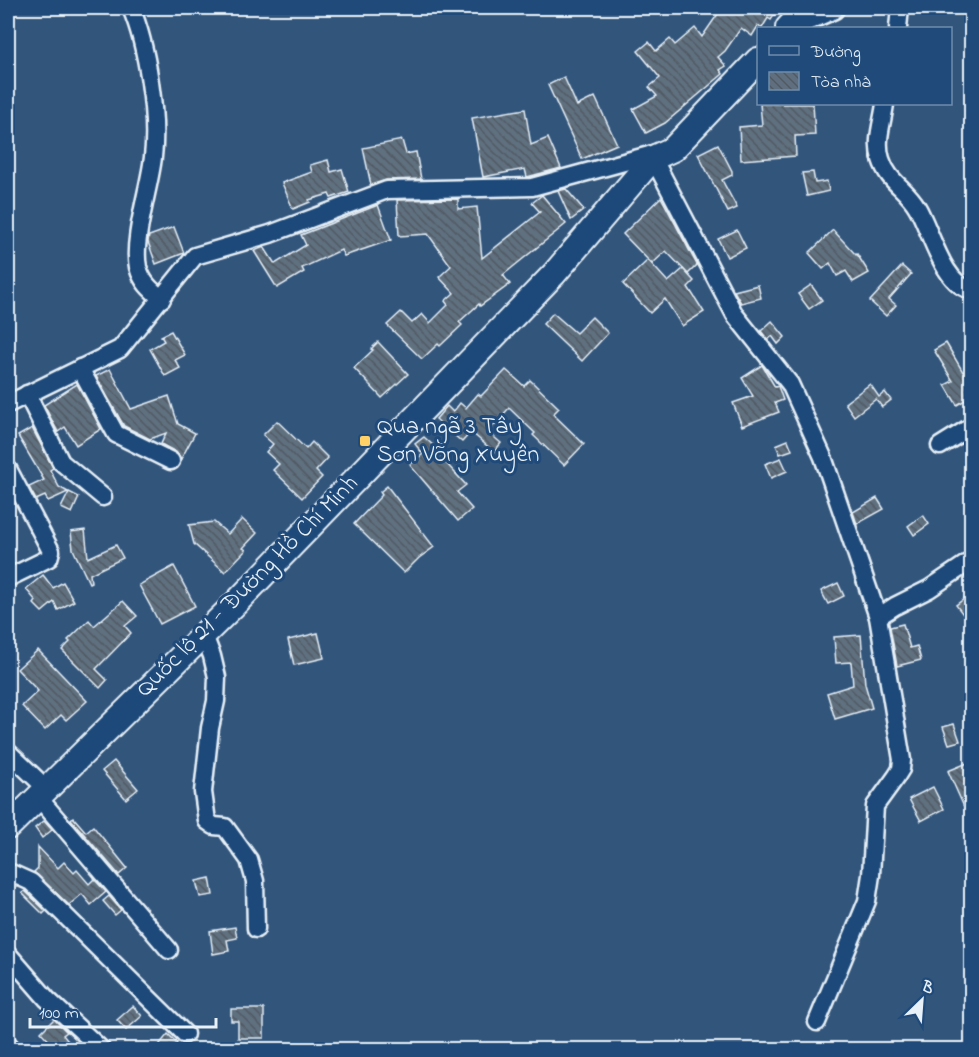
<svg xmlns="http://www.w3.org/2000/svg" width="979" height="1057" font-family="'Indie Flower',sans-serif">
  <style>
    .building { fill: url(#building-back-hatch); stroke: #e8f1f8; stroke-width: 1.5 }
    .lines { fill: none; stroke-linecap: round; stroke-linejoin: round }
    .minor-casing { stroke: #e8f1f8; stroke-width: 21 }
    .major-casing { stroke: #e8f1f8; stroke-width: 26 }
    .highway-casing { stroke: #e8f1f8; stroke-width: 28 }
    .minor { stroke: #1f4a7a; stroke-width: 16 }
    .major { stroke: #1f4a7a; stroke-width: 21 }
    .highway { stroke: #1f4a7a; stroke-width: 24 }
    .poi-dot { fill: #ffd166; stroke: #1f4a7a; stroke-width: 2 }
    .labels { text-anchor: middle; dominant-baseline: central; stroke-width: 6; stroke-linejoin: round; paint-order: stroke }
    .poi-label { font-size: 24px; fill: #e8f1f8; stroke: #1f4a7a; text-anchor: start }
    .street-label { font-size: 24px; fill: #e8f1f8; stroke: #1f4a7a }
  </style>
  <defs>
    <pattern id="building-back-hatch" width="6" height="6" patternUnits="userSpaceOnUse" patternTransform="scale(1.5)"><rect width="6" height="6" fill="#5f6f7f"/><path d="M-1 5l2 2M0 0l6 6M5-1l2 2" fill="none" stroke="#515a62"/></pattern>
  </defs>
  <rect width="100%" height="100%" fill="#32557c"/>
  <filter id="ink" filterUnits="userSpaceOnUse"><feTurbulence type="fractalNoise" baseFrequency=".0167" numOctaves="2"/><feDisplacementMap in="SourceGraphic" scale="12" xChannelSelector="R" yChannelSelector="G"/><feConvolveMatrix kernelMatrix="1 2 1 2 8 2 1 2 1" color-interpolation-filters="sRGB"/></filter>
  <g filter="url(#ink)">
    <g class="building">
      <path d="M 722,8 L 779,8 L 771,20 L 768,18 L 762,28 L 758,26 L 752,36 L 741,28 L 725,51 L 718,57 L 726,66 L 720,70 L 723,74 L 665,123 L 646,133 L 633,109 L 657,96 L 649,87 L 660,78 L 638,51 L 649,42 L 656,51 L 670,39 L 675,45 L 695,28 L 702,37 Z"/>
      <path d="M 564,77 L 577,106 L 595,97 L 617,144 L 582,159 L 548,85 Z"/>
      <path d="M 760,104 L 813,104 L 815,135 L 795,136 L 796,156 L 741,160 L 739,127 L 762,125 Z"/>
      <path d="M 525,109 L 531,145 L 548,138 L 561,168 L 527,177 L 525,169 L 483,177 L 472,118 Z"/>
      <path d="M 402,140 L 406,154 L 416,152 L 421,179 L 386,180 L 371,185 L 363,148 Z"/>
      <path d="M 718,144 L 732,171 L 732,175 L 722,180 L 737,208 L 728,212 L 698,154 Z"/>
      <path d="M 328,160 L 331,172 L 342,169 L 349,192 L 331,198 L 329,194 L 309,200 L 310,202 L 293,209 L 282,183 L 312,172 L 310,165 Z"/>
      <path d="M 813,172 L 815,183 L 827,181 L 829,191 L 807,196 L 802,173 Z"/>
      <path d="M 566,189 L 584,210 L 571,220 L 558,191 Z"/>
      <path d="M 542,195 L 566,224 L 503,275 L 510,284 L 480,306 L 479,304 L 459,322 L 462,325 L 440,346 L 438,344 L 422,359 L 387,325 L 401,312 L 412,323 L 422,314 L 430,323 L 448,305 L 445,301 L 454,293 L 439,277 L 451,266 L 428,234 L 399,236 L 397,200 L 458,199 L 458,209 L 477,207 L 482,258 L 540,212 L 532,203 Z"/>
      <path d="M 661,197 L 697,265 L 688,274 L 666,251 L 652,264 L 623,234 Z"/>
      <path d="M 378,205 L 391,240 L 344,256 L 341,250 L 302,268 L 304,272 L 277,288 L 254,251 L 264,247 L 275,264 L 306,245 L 301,235 Z"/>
      <path d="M 174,227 L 184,253 L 156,264 L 148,242 L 149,236 Z"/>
      <path d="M 737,230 L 746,248 L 727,257 L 718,239 Z"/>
      <path d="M 833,230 L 856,255 L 857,254 L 869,273 L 853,282 L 846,271 L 837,276 L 830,263 L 823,269 L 809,253 Z"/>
      <path d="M 648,260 L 668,282 L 683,269 L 694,281 L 688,287 L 704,312 L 682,326 L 665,299 L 650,313 L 623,284 Z"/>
      <path d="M 902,266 L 911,274 L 889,299 L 896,305 L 886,316 L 870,301 Z"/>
      <path d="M 758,285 L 761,298 L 741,303 L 734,291 Z"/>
      <path d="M 811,285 L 822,300 L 809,309 L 798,294 Z"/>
      <path d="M 553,313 L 576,333 L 592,317 L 608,333 L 582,361 L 543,324 Z"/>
      <path d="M 772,321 L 785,337 L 778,344 L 772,336 L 768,340 L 761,331 Z"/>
      <path d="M 171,331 L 185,355 L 175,360 L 180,368 L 165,376 L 150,349 L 164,341 L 161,336 Z"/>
      <path d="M 378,342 L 408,374 L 382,398 L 354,368 L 373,350 L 371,349 Z"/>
      <path d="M 946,343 L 963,372 L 972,367 L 972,396 L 957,405 L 945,385 L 953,381 L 934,350 Z"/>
      <path d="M 762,365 L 775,387 L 778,386 L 783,400 L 775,403 L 779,412 L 742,426 L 733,403 L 753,396 L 742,378 Z"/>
      <path d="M 110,369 L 131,409 L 169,396 L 178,424 L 195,433 L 181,459 L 176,452 L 161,444 L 166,433 L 150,439 L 124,426 L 96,376 Z"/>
      <path d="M 506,370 L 524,386 L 530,380 L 559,408 L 553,414 L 584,444 L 564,465 L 533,435 L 535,433 L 509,408 L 488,432 L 501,443 L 494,452 L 471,432 L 462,442 L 436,419 L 447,406 L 453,412 L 460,403 L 466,408 L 478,394 L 481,396 Z"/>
      <path d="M 77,384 L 101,429 L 76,445 L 65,427 L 58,432 L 44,405 Z"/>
      <path d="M 870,384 L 879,397 L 885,392 L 891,400 L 882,407 L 876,399 L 854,416 L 845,403 Z"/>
      <path d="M 277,421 L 306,449 L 312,442 L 328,458 L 316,471 L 322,477 L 302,498 L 273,470 L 279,464 L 266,452 L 273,444 L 263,435 Z"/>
      <path d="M 32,428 L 53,468 L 50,470 L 59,487 L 68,492 L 48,501 L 45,496 L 36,500 L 29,487 L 44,480 L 18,436 Z"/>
      <path d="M 424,437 L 448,459 L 445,462 L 466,485 L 457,492 L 472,509 L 458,521 L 410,465 L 423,454 L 415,444 Z"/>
      <path d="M 788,440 L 792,450 L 780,454 L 776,445 Z"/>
      <path d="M 781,458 L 787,471 L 771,478 L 765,464 Z"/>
      <path d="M 387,486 L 434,547 L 419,558 L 404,573 L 354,524 L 382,495 L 380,492 Z"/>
      <path d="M 69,492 L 79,497 L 72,513 L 61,508 Z"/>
      <path d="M 877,498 L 884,509 L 857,524 L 853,512 Z"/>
      <path d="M 923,515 L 929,524 L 914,535 L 908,526 Z"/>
      <path d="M 242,519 L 257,533 L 243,548 L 246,550 L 225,572 L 194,544 L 189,525 L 214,522 L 228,534 Z"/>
      <path d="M 85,530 L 88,558 L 116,545 L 123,558 L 90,574 L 91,582 L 89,583 L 73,549 L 71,532 Z"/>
      <path d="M 174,566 L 195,606 L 160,624 L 139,585 Z"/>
      <path d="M 43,575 L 53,588 L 63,582 L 74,601 L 58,610 L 54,602 L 42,612 L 34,604 L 36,601 L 26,589 Z"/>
      <path d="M 838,583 L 844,596 L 828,604 L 821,591 Z"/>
      <path d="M 972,593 L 972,626 L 956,605 Z"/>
      <path d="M 123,601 L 137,616 L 125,626 L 131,633 L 96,669 L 107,680 L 100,688 L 62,650 L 70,642 L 68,640 L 89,620 L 94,626 Z"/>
      <path d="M 903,624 L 910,648 L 917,646 L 921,660 L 897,666 L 890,627 Z"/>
      <path d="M 318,633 L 324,658 L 294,665 L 288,640 Z"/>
      <path d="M 861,635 L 865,684 L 872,708 L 835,719 L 827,693 L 853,685 L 851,662 L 836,663 L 834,637 Z"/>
      <path d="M 38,650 L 87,701 L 66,720 L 61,715 L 45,730 L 22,706 L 38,691 L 17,669 Z"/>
      <path d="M 954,724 L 960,741 L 949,744 L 943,727 Z"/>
      <path d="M 114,761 L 138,789 L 126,799 L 102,771 Z"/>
      <path d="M 972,761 L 972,825 L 948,771 Z"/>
      <path d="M 933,787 L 944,809 L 921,821 L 909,799 Z"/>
      <path d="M 73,817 L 86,832 L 93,826 L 127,868 L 119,875 L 71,819 Z"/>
      <path d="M 44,821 L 52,830 L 42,838 L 35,828 Z"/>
      <path d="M 38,847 L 58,868 L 64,862 L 74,873 L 77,870 L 89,884 L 94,879 L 106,892 L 91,905 L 82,894 L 69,905 L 34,872 L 38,868 Z"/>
      <path d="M 210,878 L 213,895 L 200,897 L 196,881 Z"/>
      <path d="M 25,891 L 46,911 L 43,914 L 22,893 Z"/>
      <path d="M 109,896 L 121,910 L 115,915 L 103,901 Z"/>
      <path d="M 235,927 L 237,938 L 227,940 L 229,951 L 213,954 L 210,931 Z"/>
      <path d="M 133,1006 L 142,1016 L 126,1030 L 117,1020 Z"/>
      <path d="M 231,1009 L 264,1009 L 264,1038 L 238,1038 L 238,1021 L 231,1021 Z"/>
      <path d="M 54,1019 L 67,1032 L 63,1035 L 75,1050 L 58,1050 L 41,1032 Z"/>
      <path d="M 168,1034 L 177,1043 L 171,1050 L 155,1050 Z"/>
    </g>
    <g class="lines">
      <defs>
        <g id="minor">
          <path d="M 131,8 C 147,45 158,117 153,157 C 150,186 132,240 138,267 C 142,282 150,289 162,299"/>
          <path d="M 898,28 L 900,8"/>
          <path d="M 885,104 C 883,121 875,141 881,159 C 888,182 906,188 917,207 C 930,228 943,286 972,290"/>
          <path d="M 653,158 L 735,315 L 790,384 L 823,457 L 878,617 L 902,760 L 901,769 L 896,777 L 875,806 L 871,875 L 867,901 L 817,1022"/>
          <path d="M 80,368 L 116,434 L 171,461"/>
          <path d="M 27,394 L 61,462 L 103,497"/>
          <path d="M 8,404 L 120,349 L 195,256 L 270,234 L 387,190 L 532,187 L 657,153"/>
          <path d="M 940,446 L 972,426"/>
          <path d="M 8,469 L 51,551 L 49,558 L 8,578"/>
          <path d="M 878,617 L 895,606 L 929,589 L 972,560"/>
          <path d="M 204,635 L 212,656 L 217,677 L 216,701 L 210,728 L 203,792 L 207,821 L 214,826 L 225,827 L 249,860 L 255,881 L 256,929"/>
          <path d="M 8,752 L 47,789"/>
          <path d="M 38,797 L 169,950"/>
          <path d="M 8,875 L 11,873 L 31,882 L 185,1034"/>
          <path d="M 8,954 L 47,999 L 102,1050"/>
          <path d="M 8,1044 L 13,1050"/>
        </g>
        <path id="major" d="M 792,26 L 833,8"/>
        <g id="highway">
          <path d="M 788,28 L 807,8"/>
          <path d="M 8,827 L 235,604 L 554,274 L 653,158 L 673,149 L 758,60"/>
        </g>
      </defs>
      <use href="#minor" class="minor-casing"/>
      <use href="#major" class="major-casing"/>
      <use href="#highway" class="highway-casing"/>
      <use href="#minor" class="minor"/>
      <use href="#major" class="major"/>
      <use href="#highway" class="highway"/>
    </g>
  </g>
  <rect class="poi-dot" x="359" y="435" width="12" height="12" rx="3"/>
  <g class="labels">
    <g class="poi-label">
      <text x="377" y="427">Qua ngã 3 Tây<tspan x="377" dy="28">Sơn Võng Xuyên</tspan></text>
    </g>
    <g class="street-label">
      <text transform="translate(248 587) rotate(-45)">Quốc lộ 21 - Đường Hồ Chí Minh</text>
    </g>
  </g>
  <rect width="979" height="1057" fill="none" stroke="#1f4a7a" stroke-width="30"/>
  <rect x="15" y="15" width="949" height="1027" fill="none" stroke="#e8f1f8" stroke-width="2" filter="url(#ink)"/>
  <rect x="757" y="27" width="195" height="78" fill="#1f4a7a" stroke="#6f8dac" stroke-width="1.5"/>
  <rect x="769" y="46" width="30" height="9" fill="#1f4a7a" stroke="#6f8dac" stroke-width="1.5"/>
  <text x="811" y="57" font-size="18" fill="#e8f1f8">Đường</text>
  <rect x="769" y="72" width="30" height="18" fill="url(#building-back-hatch)" stroke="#6f8dac" stroke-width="1.5"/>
  <text x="811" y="87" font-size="18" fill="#e8f1f8">Tòa nhà</text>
  <g transform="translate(922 1000) rotate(25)" stroke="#1f4a7a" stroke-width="4.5" paint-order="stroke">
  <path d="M0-4.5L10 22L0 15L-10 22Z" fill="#e8f1f8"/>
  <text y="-9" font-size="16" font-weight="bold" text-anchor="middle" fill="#e8f1f8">B</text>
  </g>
  <path d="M30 1018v9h186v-9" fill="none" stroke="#e8f1f8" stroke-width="3"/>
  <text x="39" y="1018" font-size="18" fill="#e8f1f8" stroke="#1f4a7a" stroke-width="4.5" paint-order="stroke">100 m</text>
</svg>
